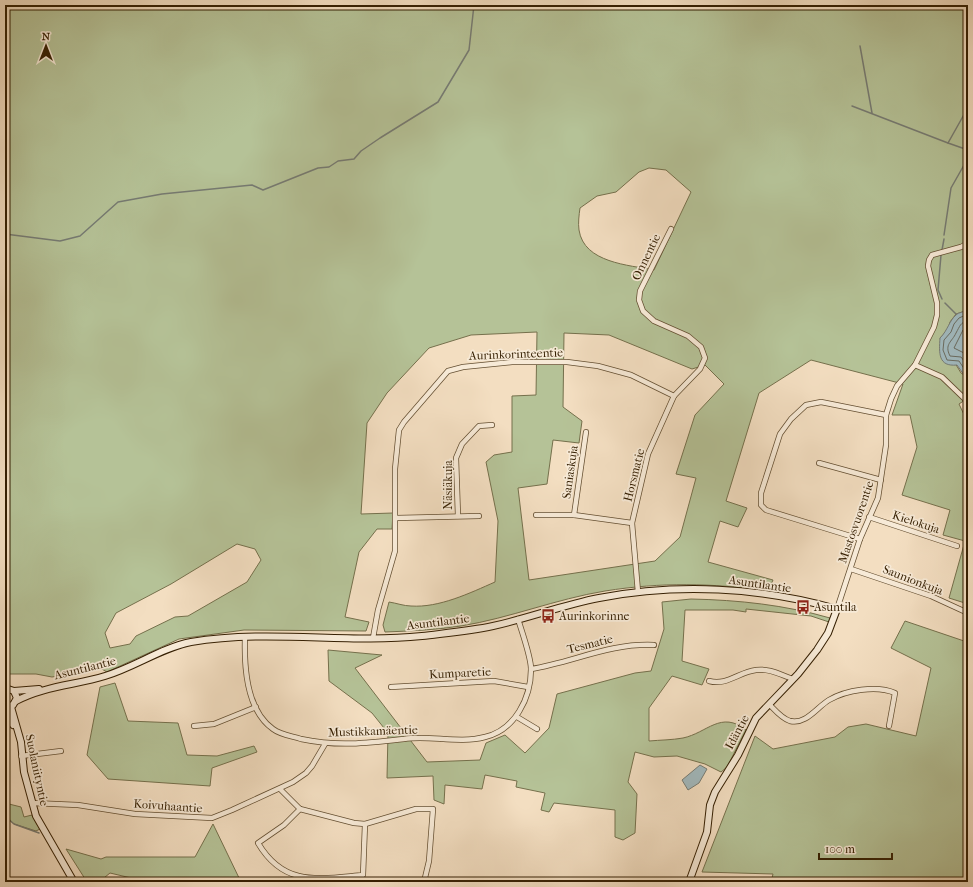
<svg xmlns="http://www.w3.org/2000/svg" width="973" height="887" font-family="'IM FELL French Canon',serif">
  <style>
    .green { fill: #b5c297; stroke: #75704c; fill-rule: evenodd }
    .water { fill: #a1b9be; stroke: #767b73 }
    .lines { fill: none; stroke-linecap: round; stroke-linejoin: round }
    .shore { stroke: #6b6c60; stroke-width: 1 }
    .stream { stroke: #767b73; stroke-width: 1.5 }
    .street-casing { stroke: #644f32; stroke-width: 6 }
    .secondary-casing { stroke: #351f02; stroke-width: 8 }
    .street { stroke: #f7ead7; stroke-width: 4.5 }
    .secondary { stroke: #f7ead7; stroke-width: 6 }
    .labels { text-anchor: middle; dominant-baseline: central; stroke-width: 3.5; stroke-linejoin: round; paint-order: stroke }
    .street-label { font-size: 12px; fill: #351f02; stroke: #f7ead7 }
    .poi-label { font-size: 12px; fill: #351f02; stroke: #f7ead7; text-anchor: start }
  </style>
  <rect width="100%" height="100%" fill="#f3dec1"/>
  <filter id="stains"><feTurbulence type="fractalNoise" baseFrequency=".005" numOctaves="4"/><feColorMatrix values="0 0 0 0 .2 0 0 0 0 .09 0 0 0 0 .02 0 0 0 .5 -.17"/></filter>
  <radialGradient id="worn" r=".72"><stop offset=".6" stop-color="#630" stop-opacity="0"/><stop offset="1" stop-color="#630" stop-opacity=".3"/></radialGradient>
  <g class="green">
    <path d="M 5,5 L 968,5 L 968,310 L 956,314 L 950,322 L 948,330 L 940,338 L 961,373 L 964,375 L 968,375 L 968,398 L 959,404 L 968,423 L 968,505 L 966,512 L 968,516 L 968,604 L 949,598 L 965,541 L 943,535 L 950,510 L 902,495 L 917,447 L 910,415 L 892,415 L 903,384 L 811,360 L 759,393 L 726,501 L 747,508 L 738,527 L 720,521 L 708,562 L 773,580 L 768,591 C 712,583 662,582 605,591 C 556,599 510,618 461,626 C 436,630 410,631 385,632 L 383,625 L 389,602 C 396,603 404,606 411,606 C 439,608 470,593 495,582 L 498,521 L 486,462 L 494,455 L 512,452 L 512,396 L 536,395 L 537,332 L 471,335 L 429,348 L 387,393 L 367,423 L 361,514 L 393,513 L 392,529 L 377,529 L 359,552 L 345,617 L 369,622 L 366,631 L 244,630 L 179,639 L 107,672 L 100,668 L 52,677 L 36,674 L 5,674 ZM 649,168 L 666,170 L 691,192 L 654,270 C 629,265 584,263 579,230 C 578,223 579,215 580,208 L 597,196 L 616,192 L 639,172 ZM 564,333 L 609,335 L 692,369 L 705,365 L 724,384 L 695,415 L 676,474 L 696,478 L 680,537 L 655,561 L 529,580 L 518,488 L 547,484 L 553,440 L 579,443 L 582,421 L 563,407 ZM 237,544 L 255,549 L 261,560 L 247,582 L 188,616 L 175,617 L 136,636 L 130,644 L 110,648 L 105,633 L 116,613 L 171,584 Z"/>
    <path d="M 691,599 C 739,600 785,605 830,618 L 829,622 L 811,616 L 746,609 L 746,612 L 733,610 L 685,610 L 682,661 L 709,669 L 702,685 L 672,676 L 649,708 L 649,741 C 660,740 672,740 683,738 C 707,733 721,710 746,730 L 727,767 L 721,772 L 705,764 L 677,756 L 654,757 L 635,752 L 628,782 L 637,794 L 635,833 L 623,840 L 615,837 L 615,810 L 554,803 L 549,812 L 541,810 L 545,793 L 516,787 L 517,781 L 485,775 L 482,789 L 445,785 L 444,804 L 434,800 L 433,776 L 387,778 L 388,733 L 372,713 L 329,681 L 328,650 L 382,655 L 355,668 L 427,762 L 480,760 L 486,743 L 505,735 L 525,753 L 549,728 L 557,694 L 635,673 L 651,671 L 664,629 L 662,602 Z"/>
    <path d="M 905,621 L 967,642 L 968,639 L 968,882 L 771,882 L 773,874 L 702,872 L 755,736 L 773,749 L 835,737 L 848,727 L 866,724 L 916,736 L 931,668 L 891,648 Z"/>
    <path d="M 115,683 L 128,721 L 178,723 L 187,755 L 217,756 L 254,746 L 257,752 L 212,768 L 210,786 L 108,779 L 87,755 L 100,687 Z"/>
    <path d="M 5,803 L 21,807 L 24,817 L 32,815 L 40,829 L 36,831 L 14,824 L 5,816 Z"/>
    <path d="M 213,824 L 241,882 L 148,882 L 110,873 L 99,882 L 87,882 L 66,849 L 101,859 L 106,857 L 195,857 Z"/>
  </g>
  <g class="water">
    <path d="M 967,309 L 968,375 L 964,375 L 957,365 C 938,367 939,353 940,338 C 948,330 949,321 956,315 C 959,312 963,313 967,309 Z"/>
    <path d="M 700,765 L 707,769 L 699,783 L 688,790 L 682,780 Z"/>
  </g>
  <g class="lines">
    <g class="shore">
      <path d="M 968,314 L 959,318 L 954,324 L 951,332 L 944,340 L 943,350 L 947,360 L 959,361 L 965,370 L 968,371"/>
      <path d="M 968,320 C 960,323 960,326 956,333 C 952,342 944,344 950,356 L 961,357 L 968,366"/>
      <path d="M 968,327 L 963,330 L 954,348 L 968,355"/>
    </g>
    <g class="stream">
      <path d="M 968,27 L 966,32 L 968,43"/>
      <path d="M 860,46 L 872,113"/>
      <path d="M 852,106 L 948,143"/>
      <path d="M 968,108 L 968,107"/>
      <path d="M 966,111 L 948,143 L 968,150"/>
      <path d="M 5,234 L 60,241 L 80,236 L 118,202 L 162,194 L 252,185 L 263,190 L 318,168 L 329,167 L 338,161 L 354,159 L 361,151 L 380,138 L 438,102 L 469,50 L 474,5"/>
      <path d="M 944,235 L 951,188 L 968,158"/>
      <path d="M 942,250 L 944,239"/>
      <path d="M 941,255 L 938,290 L 942,299"/>
      <path d="M 945,303 L 956,314"/>
      <path d="M 5,816 L 14,824 L 39,833"/>
    </g>
    <defs>
      <g id="street">
        <path d="M 915,365 L 942,377 L 968,402"/>
        <path d="M 819,463 L 881,480"/>
        <path d="M 536,515 L 574,515 L 632,523"/>
        <path d="M 574,515 L 586,432"/>
        <path d="M 458,516 L 456,458 L 462,444 L 479,426 L 492,425"/>
        <path d="M 869,517 L 957,546"/>
        <path d="M 396,518 L 479,516"/>
        <path d="M 860,539 L 766,510 L 761,505 L 761,493 L 780,434 L 791,419 L 806,405 L 821,402 L 886,415"/>
        <path d="M 851,569 L 931,596 L 968,613"/>
        <path d="M 638,592 L 632,523 L 648,454 L 674,396 L 700,369 L 705,358 L 701,347 L 688,336 L 654,321 L 643,311 L 639,300 L 640,291 L 671,229"/>
        <path d="M 837,609 L 860,539 L 878,498 L 886,445 L 886,415 L 891,399 L 897,386 L 915,365 L 934,327 L 937,315 L 937,303 L 928,266 L 929,260 L 932,255 L 961,247 L 968,243"/>
        <path d="M 245,637 C 244,666 246,710 273,729 C 281,735 292,736 301,739 C 340,747 365,743 404,739 C 430,735 459,744 485,737 C 515,730 531,698 531,669 C 531,657 522,632 518,619"/>
        <path d="M 373,638 L 378,610 L 395,551 L 395,469 L 399,430 L 404,422 L 448,371 L 463,367 L 512,362 L 567,362 L 598,366 L 631,375 L 674,396"/>
        <path d="M 531,669 C 574,662 609,643 654,645"/>
        <path d="M 709,681 C 727,686 739,672 756,670 C 769,668 781,675 793,679"/>
        <path d="M 391,687 L 494,681 L 528,687"/>
        <path d="M 769,704 C 775,710 781,718 790,721 C 806,725 817,707 829,700 C 846,690 877,685 895,693 L 889,726"/>
        <path d="M 517,717 L 537,729"/>
        <path d="M 194,726 L 214,724 L 256,707"/>
        <path d="M 21,756 L 61,751"/>
        <path d="M 280,789 L 300,809 L 354,823 L 365,824 L 416,809 L 433,809 L 429,861 L 424,882"/>
        <path d="M 32,803 L 78,805 L 135,814 L 212,818 L 232,810 L 293,782 L 306,773 L 312,766 L 325,744"/>
        <path d="M 300,809 L 284,825 L 258,843 C 284,887 318,879 363,875 L 365,824"/>
      </g>
      <g id="secondary">
        <path d="M 5,688 L 14,691 L 17,698 L 13,705 L 5,707"/>
        <path d="M 14,691 L 39,689"/>
        <path d="M 16,701 C 44,686 76,685 105,676 C 135,667 161,648 191,642 C 270,629 345,644 422,636 C 446,633 470,631 493,626 C 529,618 563,605 599,598 C 677,583 760,587 837,609 L 828,633 L 817,650 L 798,674 L 756,718 L 738,755 L 715,792 L 710,805 L 707,832 L 689,882"/>
        <path d="M 11,707 L 21,742 L 24,772 L 36,816 L 74,882"/>
        <path d="M 5,709 L 13,725"/>
      </g>
    </defs>
    <use href="#street" class="street-casing"/>
    <use href="#secondary" class="secondary-casing"/>
    <use href="#street" class="street"/>
    <use href="#secondary" class="secondary"/>
  </g>
  <defs>
    <symbol id="bus-bare" viewBox="-9 -9 18 18"><path d="M-5-6H5V4H4V6H2V4H-2V6H-4V4H-5ZM-3.5-4V0h7V-4ZM-3.5 1.2v1.5H-2V1.2ZM2 1.2v1.5H3.5V1.2Z" fill="#8f2418" stroke="#f7ead7" stroke-width="2.5" paint-order="stroke"/></symbol>
  </defs>
  <g fill-rule="evenodd">
    <use href="#bus-bare" x="793" y="597" width="20" height="20"/>
    <use href="#bus-bare" x="538" y="606" width="20" height="20"/>
  </g>
  <g class="labels">
    <g class="street-label">
      <text transform="translate(646 257) rotate(-64)">Onnentie</text>
      <text transform="translate(516 354) rotate(-2)">Aurinkorinteentie</text>
      <text transform="translate(570 472) rotate(-82)">Saniaskuja</text>
      <text transform="translate(634 475) rotate(-76)">Horsmatie</text>
      <text transform="translate(448 485) rotate(-90)">Näsiäkuja</text>
      <text transform="translate(856 522) rotate(-71)">Mastosvuorentie</text>
      <text transform="translate(916 522) rotate(18)">Kielokuja</text>
      <text transform="translate(913 580) rotate(21)">Saunionkuja</text>
      <text transform="translate(760 584) rotate(8)">Asuntilantie</text>
      <text transform="translate(438 622) rotate(-7)">Asuntilantie</text>
      <text transform="translate(590 644) rotate(-14)">Tesmatie</text>
      <text transform="translate(85 668) rotate(-14)">Asuntilantie</text>
      <text transform="translate(460 673) rotate(-3)">Kumparetie</text>
      <text transform="translate(373 731) rotate(-2)">Mustikkamäentie</text>
      <text transform="translate(737 732) rotate(-62)">Idäntie</text>
      <text transform="translate(37 770) rotate(78)">Suolaniityntie</text>
      <text transform="translate(168 806) rotate(4)">Koivuhaantie</text>
    </g>
    <g class="poi-label">
      <text x="814" y="607">Asuntila</text>
      <text x="559" y="616">Aurinkorinne</text>
    </g>
  </g>
  <rect width="973" height="887" fill="none" stroke="#f3dec1" stroke-width="20"/>
  <rect x="6" y="6" width="961" height="875" fill="none" stroke="#351f02" stroke-width="2"/>
  <rect x="10" y="10" width="953" height="867" fill="none" stroke="#351f02"/>
  <g transform="translate(46 46)" stroke="#f7ead7" stroke-width="3" paint-order="stroke">
  <path d="M0-3L7 15L0 10L-7 15Z" fill="#351f02"/>
  <text y="-6" font-size="11" font-weight="bold" text-anchor="middle" fill="#351f02">N</text>
  </g>
  <path d="M819 853v6h73v-6" fill="none" stroke="#351f02" stroke-width="2"/>
  <text x="825" y="853" font-size="12" fill="#351f02" stroke="#f7ead7" stroke-width="3" paint-order="stroke">100 m</text>
  <rect width="100%" height="100%" filter="url(#stains)"/>
  <rect width="100%" height="100%" fill="url(#worn)"/>
</svg>
